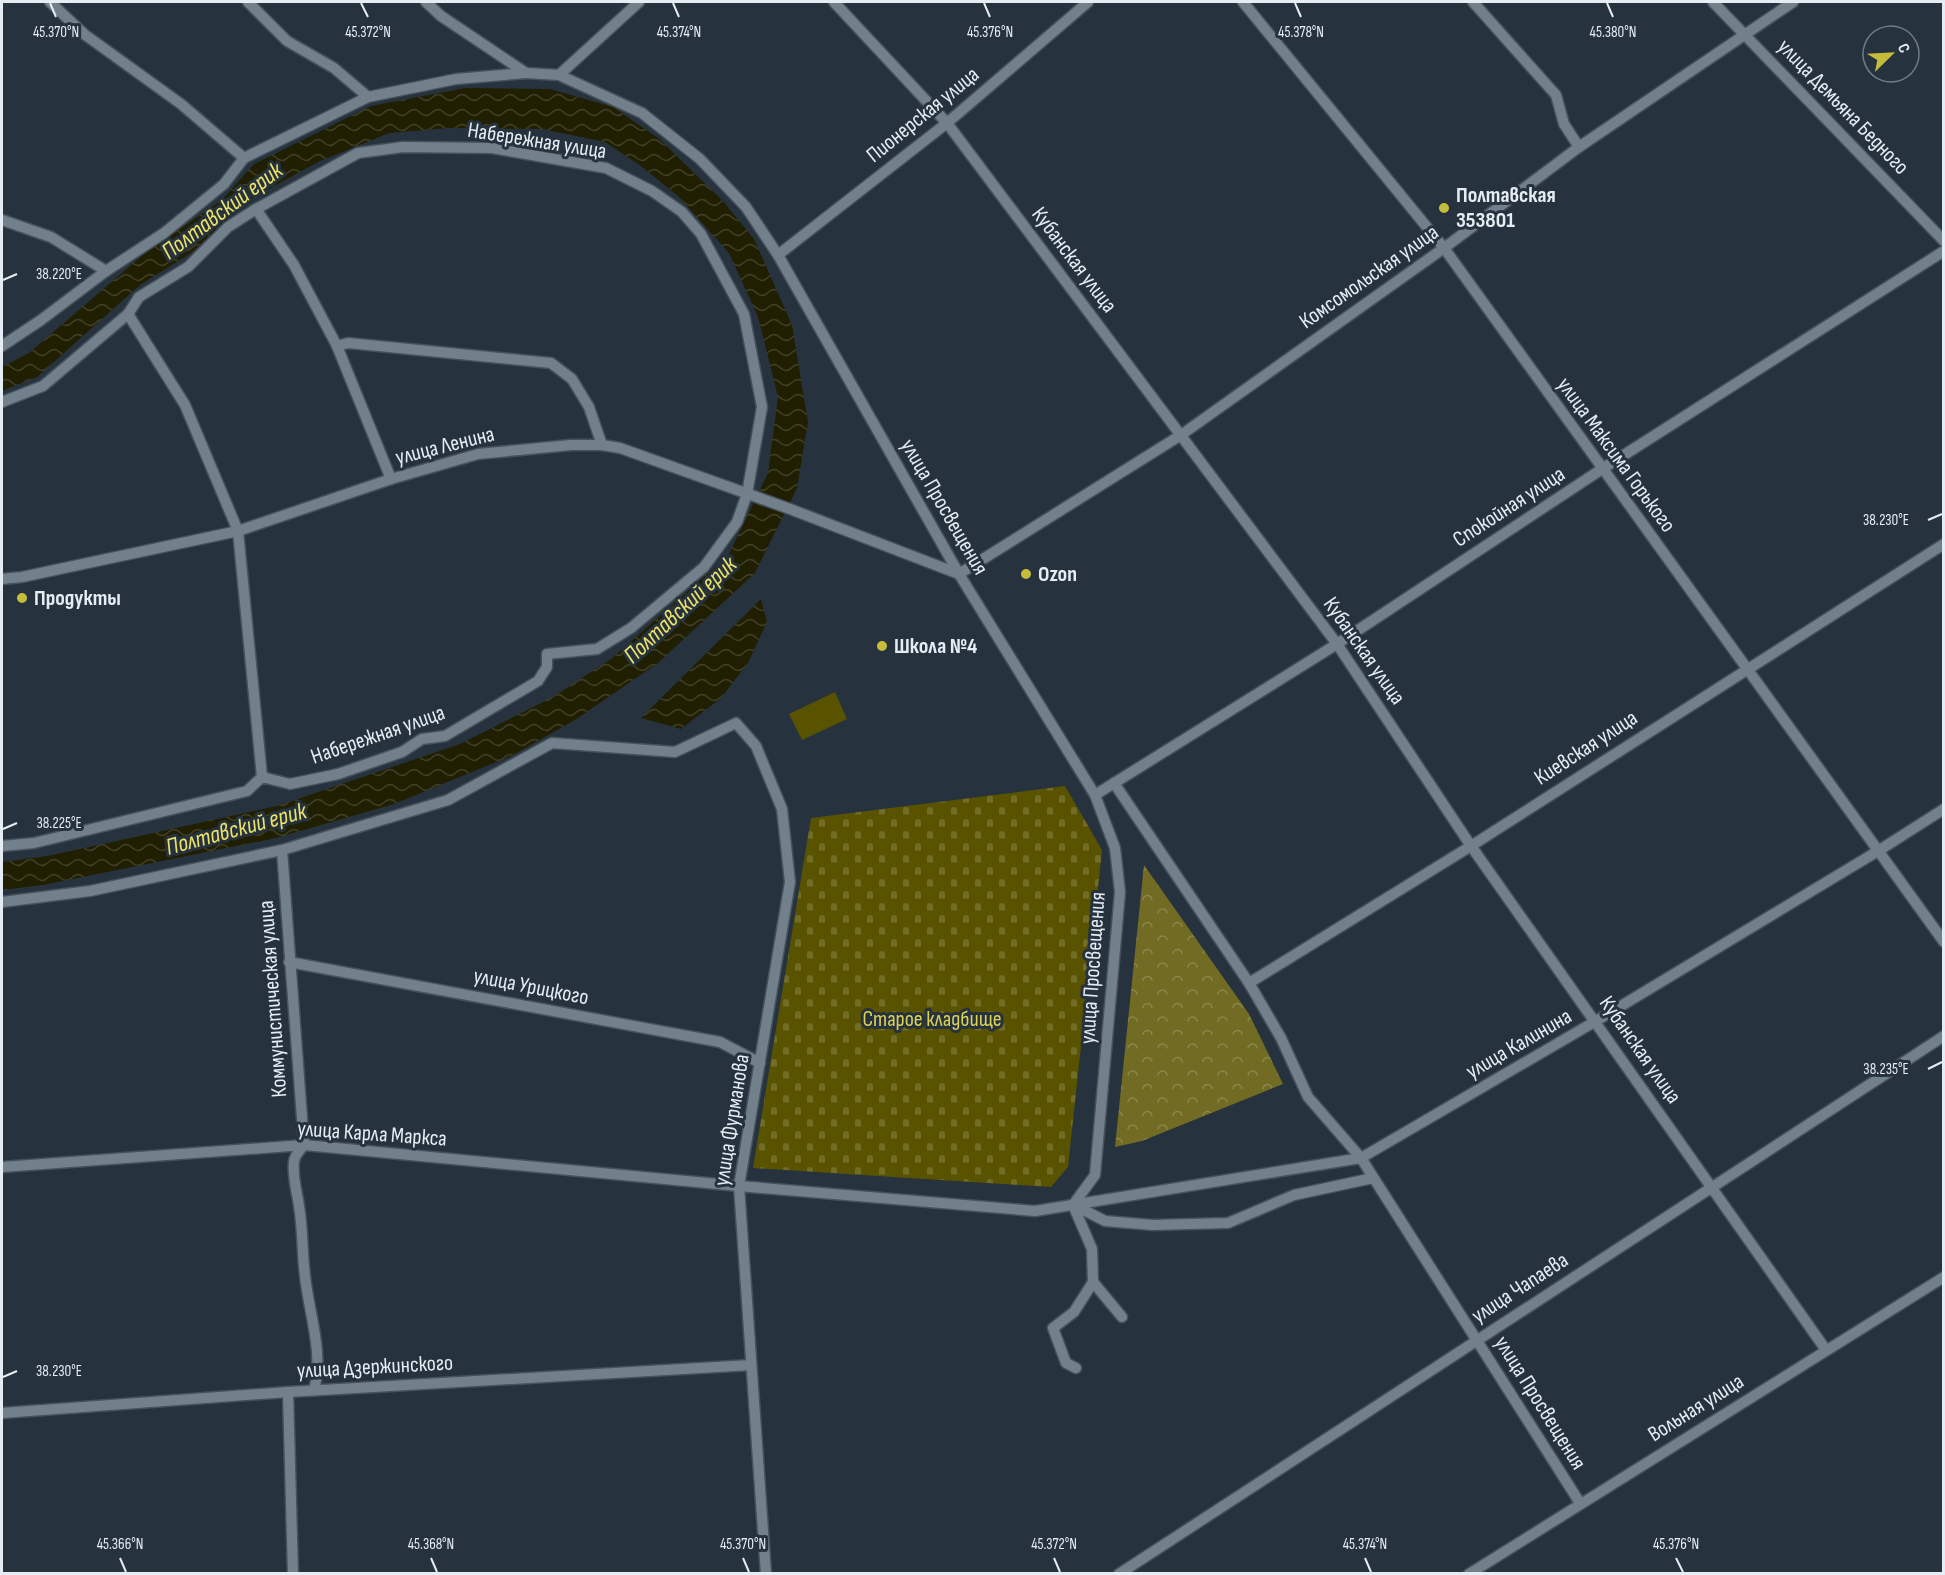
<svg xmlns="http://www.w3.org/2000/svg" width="1945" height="1575" font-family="'Sofia Sans Condensed',sans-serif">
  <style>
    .forest { fill: url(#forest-crowns) }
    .cemetery { fill: url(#cemetery-stones) }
    .pitch { fill: #595300 }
    .water { fill: url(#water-waves) }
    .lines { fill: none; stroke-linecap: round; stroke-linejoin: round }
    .minor-casing { stroke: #465159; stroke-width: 13 }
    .minor { stroke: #72808c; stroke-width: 10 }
    .ticks { fill: none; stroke: #e5ecf3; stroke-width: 2 }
    .poi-dot { fill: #c6bc3c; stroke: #26323d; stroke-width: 2 }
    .labels { text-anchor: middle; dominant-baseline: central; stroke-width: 6; stroke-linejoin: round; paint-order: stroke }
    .street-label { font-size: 22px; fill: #e5ecf3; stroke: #26323d }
    .poi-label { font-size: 22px; font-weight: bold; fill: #e5ecf3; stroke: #26323d; text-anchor: start }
    .park-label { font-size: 22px; fill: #dcd254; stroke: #26323d }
    .water-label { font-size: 24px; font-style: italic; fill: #ede367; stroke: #26323d }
    .ticks-label { font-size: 15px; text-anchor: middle; fill: #e5ecf3; stroke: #26323d; stroke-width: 6; stroke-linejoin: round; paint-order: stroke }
  </style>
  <defs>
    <pattern id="forest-crowns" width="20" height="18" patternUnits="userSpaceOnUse" patternTransform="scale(1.5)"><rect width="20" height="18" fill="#716b23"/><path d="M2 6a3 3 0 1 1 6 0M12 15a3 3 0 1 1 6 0" fill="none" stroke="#8c874e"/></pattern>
    <pattern id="cemetery-stones" width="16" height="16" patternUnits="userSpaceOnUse" patternTransform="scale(1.5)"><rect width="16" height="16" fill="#595300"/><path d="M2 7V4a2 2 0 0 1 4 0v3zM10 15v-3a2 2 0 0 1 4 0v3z" fill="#716c26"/></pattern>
    <pattern id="water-waves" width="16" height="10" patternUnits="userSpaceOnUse" patternTransform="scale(1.5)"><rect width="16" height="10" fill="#211f02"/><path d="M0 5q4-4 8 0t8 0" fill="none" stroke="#414027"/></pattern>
  </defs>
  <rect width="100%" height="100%" fill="#26323d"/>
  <path class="forest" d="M 1144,865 L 1249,1014 L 1283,1084 L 1142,1141 L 1115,1147 Z"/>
  <path class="cemetery" d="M 1065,786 L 1102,850 L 1068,1167 L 1051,1187 L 753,1168 L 811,818 Z"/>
  <path class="pitch" d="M 835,692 L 847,719 L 802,740 L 789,714 Z"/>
  <g class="water">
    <path d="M 465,88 L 550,89 L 613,107 L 658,138 L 722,200 L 754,239 L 792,325 L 808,422 L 797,488 L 755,573 L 658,663 L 575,720 L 511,756 L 394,804 L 276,838 L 43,885 L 2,890 L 2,862 L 48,856 L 277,806 L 460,744 L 553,697 L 611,659 L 728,556 L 768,473 L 778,397 L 758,317 L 729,253 L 679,197 L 641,166 L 605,142 L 542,129 L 449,128 L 389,133 L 318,162 L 245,202 L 191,253 L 140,285 L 37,377 L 2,391 L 2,367 L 29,353 L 144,254 L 222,200 L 254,164 L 371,106 Z"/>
    <path d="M 761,599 L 767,622 L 748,663 L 720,699 L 681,729 L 641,718 Z"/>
  </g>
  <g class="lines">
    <defs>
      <g id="minor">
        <path d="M 50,2 L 84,34 L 181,104 L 244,158"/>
        <path d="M 248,2 L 287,41 L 334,68 L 368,97"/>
        <path d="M 426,2 L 441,16 L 526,73 L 559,75 L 642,113 L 700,159 L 746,207 L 778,255 L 959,574 L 1095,795 L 1115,848 L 1120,892 L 1095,1175 L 1073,1205"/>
        <path d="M 834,2 L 947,123 L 1337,644 L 1471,846 L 1826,1350"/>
        <path d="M 1243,2 L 1444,248 L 1944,942"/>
        <path d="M 1473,2 L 1556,95 L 1564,124 L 1579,147"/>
        <path d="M 1713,2 L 1944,241"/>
        <path d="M 559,75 L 639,2"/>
        <path d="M 256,209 L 294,265 L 337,346 L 391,479"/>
        <path d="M 2,220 L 51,237 L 106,271"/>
        <path d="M 778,255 L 947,123 L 1088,2"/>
        <path d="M 128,314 L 185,405 L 238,531 L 262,777"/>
        <path d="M 2,346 L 41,320 L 106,271 L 164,233 L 224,184 L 244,158 L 368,97 L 456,79 L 526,73"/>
        <path d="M 337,346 L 348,343 L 551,363 L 572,379 L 589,407 L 602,445"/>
        <path d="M 2,402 L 43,386 L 128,314 L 139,297 L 188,267 L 228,227 L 256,209 L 358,153 L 403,147 L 492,148 L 606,168 L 652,191 L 682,212 L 701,234 L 744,314 L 762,407 L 747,494 L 737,522 L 704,567 L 631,628 L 597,649 L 547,654 L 547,667 L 538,681 L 445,736 L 422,739 L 402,752 L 338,774 L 290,784 L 262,777 L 247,791 L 34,843 L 2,846"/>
        <path d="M 2,579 L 22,577 L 238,531 L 391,479 L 478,454 L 571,445 L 602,445 L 620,448 L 790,509 L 959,574 L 1181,435 L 1444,248 L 1579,147 L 1793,2"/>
        <path d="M 1114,783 L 1249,983 L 1281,1038 L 1308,1097 L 1361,1158 L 1580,1503"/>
        <path d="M 1095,795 L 1337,644 L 1602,469 L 1944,251"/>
        <path d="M 282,850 L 304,1145 C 300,1150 295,1155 294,1161 C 292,1177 297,1191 299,1206 C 303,1229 302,1253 305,1276 C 309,1314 324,1352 314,1390"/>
        <path d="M 2,902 L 90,891 L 282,850 L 448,800 L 552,743 L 675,752 L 736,723 L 756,746 L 782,809 L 790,882 L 739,1186 L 766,1574"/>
        <path d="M 289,962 L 720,1042 L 760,1063"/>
        <path d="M 1249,983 L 1471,846 L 1944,544"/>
        <path d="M 2,1167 L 304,1145 L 739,1186 L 1035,1211 L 1361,1158 L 1596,1021 L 1878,851 L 1944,809"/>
        <path d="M 1073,1205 L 1092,1249 L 1093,1282 L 1122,1317"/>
        <path d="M 1074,1205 L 1105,1221 L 1153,1225 L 1228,1223 L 1294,1195 L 1373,1178"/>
        <path d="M 1076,1368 L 1066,1363 L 1053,1328 L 1074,1312 L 1093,1282"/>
        <path d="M 288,1392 L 293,1574"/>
        <path d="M 2,1413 L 288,1392 L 751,1365"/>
        <path d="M 1119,1574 L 1944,1036"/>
        <path d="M 1469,1574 L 1944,1277"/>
      </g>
    </defs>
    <use href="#minor" class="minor-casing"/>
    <use href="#minor" class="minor"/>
  </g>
  <path class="ticks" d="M 50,3 L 56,17M 361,3 L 368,17M 673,3 L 679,17M 984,3 L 990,17M 1295,3 L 1301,17M 1607,3 L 1613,17M 3,280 L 17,274M 1928,520 L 1942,514M 3,829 L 17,823M 1928,1069 L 1942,1062M 3,1377 L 17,1371M 120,1558 L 126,1572M 431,1558 L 437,1572M 743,1558 L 749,1572M 1054,1558 L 1060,1572M 1365,1558 L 1371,1572M 1676,1558 L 1683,1572"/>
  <g class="poi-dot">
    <circle cx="1444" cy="208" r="6"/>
    <circle cx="1026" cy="574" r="6"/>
    <circle cx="22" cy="598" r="6"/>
    <circle cx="882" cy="646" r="6"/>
  </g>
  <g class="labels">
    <g class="street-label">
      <text transform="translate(1843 107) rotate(46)">улица Демьяна Бедного</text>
      <text transform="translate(923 115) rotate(-39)">Пионерская улица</text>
      <text transform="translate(537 141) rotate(9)">Набережная улица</text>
      <text transform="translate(1074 260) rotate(53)">Кубанская улица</text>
      <text transform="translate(1369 277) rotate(-35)">Комсомольская улица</text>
      <text transform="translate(445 446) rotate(-14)">улица Ленина</text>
      <text transform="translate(1616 455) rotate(54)">улица Максима Горького</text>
      <text transform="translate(944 507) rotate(60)">улица Просвещения</text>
      <text transform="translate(1509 507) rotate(-33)">Спокойная улица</text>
      <text transform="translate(1364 651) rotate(55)">Кубанская улица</text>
      <text transform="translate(378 735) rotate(-19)">Набережная улица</text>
      <text transform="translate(1586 748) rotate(-33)">Киевская улица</text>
      <text transform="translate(1093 968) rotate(-86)">улица Просвещения</text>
      <text transform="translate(531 987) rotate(11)">улица Урицкого</text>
      <text transform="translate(273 999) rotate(-94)">Коммунистическая улица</text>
      <text transform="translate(1519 1044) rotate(-30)">улица Калинина</text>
      <text transform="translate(1640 1050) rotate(55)">Кубанская улица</text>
      <text transform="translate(732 1120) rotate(-81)">улица Фурманова</text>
      <text transform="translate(372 1134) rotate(4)">улица Карла Маркса</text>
      <text transform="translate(1520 1288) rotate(-33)">улица Чапаева</text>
      <text transform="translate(375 1367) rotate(-3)">улица Дзержинского</text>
      <text transform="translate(1540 1403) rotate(58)">улица Просвещения</text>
      <text transform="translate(1696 1408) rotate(-32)">Вольная улица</text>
    </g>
    <g class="poi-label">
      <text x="1456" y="195">Полтавская<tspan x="1456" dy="25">353801</tspan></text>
      <text x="1038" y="574">Ozon</text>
      <text x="34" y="598">Продукты</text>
      <text x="894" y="646">Школа №4</text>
    </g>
    <g class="park-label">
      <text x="932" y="1019">Старое кладбище</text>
    </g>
    <g class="water-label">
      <text transform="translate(222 211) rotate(-37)">Полтавский ерик</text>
      <text transform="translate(680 610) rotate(-43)">Полтавский ерик</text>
      <text transform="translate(236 829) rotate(-15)">Полтавский ерик</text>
    </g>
  </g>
  <g class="ticks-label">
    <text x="56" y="37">45.370°N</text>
    <text x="368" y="37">45.372°N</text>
    <text x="679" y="37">45.374°N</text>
    <text x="990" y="37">45.376°N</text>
    <text x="1613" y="37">45.380°N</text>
    <text x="1301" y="37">45.378°N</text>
    <text x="59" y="279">38.220°E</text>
    <text x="1886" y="525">38.230°E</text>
    <text x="59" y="828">38.225°E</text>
    <text x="1886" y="1074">38.235°E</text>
    <text x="59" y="1376">38.230°E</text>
    <text x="120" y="1549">45.366°N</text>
    <text x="431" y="1549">45.368°N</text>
    <text x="743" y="1549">45.370°N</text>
    <text x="1054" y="1549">45.372°N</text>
    <text x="1365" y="1549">45.374°N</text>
    <text x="1676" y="1549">45.376°N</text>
  </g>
  <rect width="1945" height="1575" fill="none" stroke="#e5ecf3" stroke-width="6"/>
  <g transform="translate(1891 54) rotate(66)"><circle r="28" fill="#26323d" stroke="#727c86" stroke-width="1.5"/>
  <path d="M0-4.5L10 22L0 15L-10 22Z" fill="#c6bc3c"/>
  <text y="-9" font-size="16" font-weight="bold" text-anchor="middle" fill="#e5ecf3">С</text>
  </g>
</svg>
